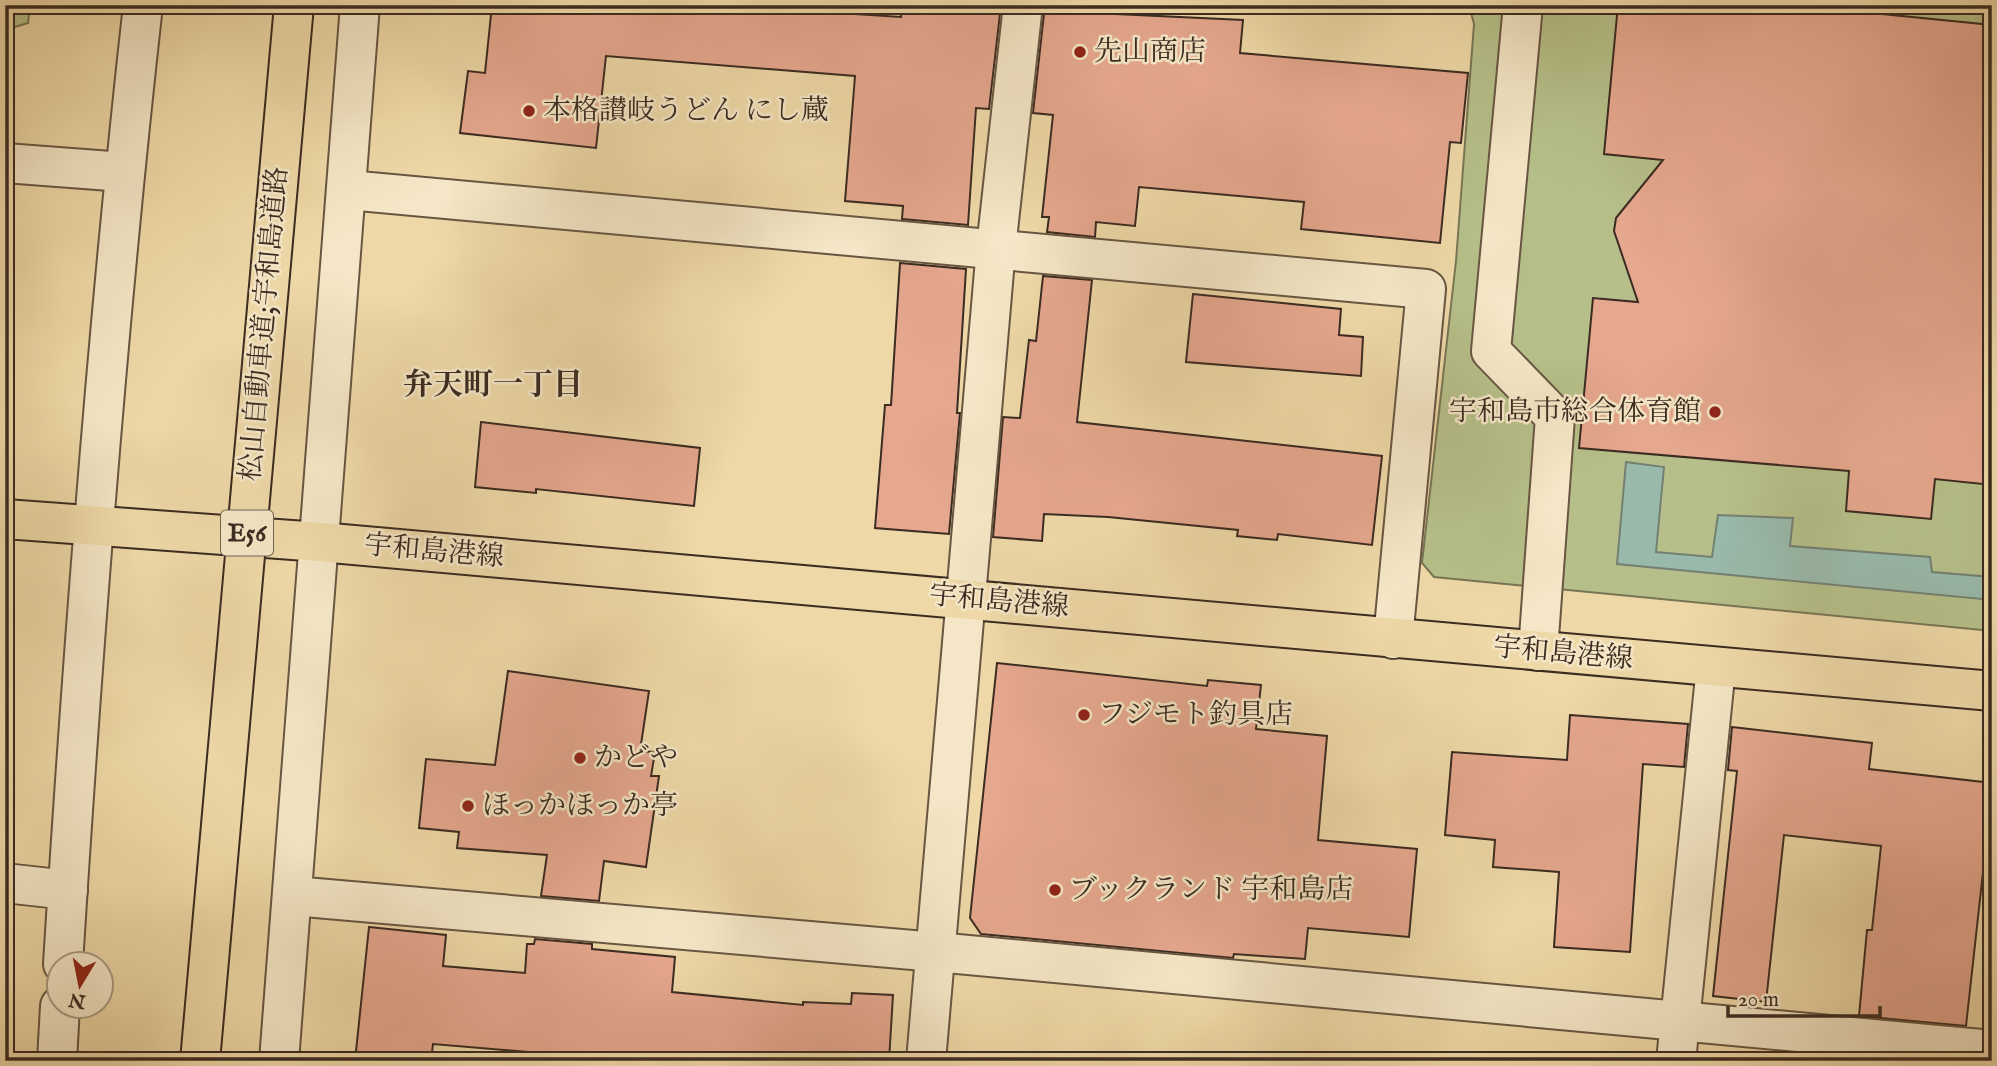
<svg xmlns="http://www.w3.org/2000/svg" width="1997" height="1066" font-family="'IM FELL English','Noto Serif JP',serif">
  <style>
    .green { fill: #b6bf89; stroke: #787555; stroke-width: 2 }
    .water { fill: #99b9aa; stroke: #738073; stroke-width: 2 }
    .building { fill: #e5a78e; stroke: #3b2b21; stroke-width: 2 }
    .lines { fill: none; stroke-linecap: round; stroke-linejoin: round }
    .minor-casing { stroke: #685642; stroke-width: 42 }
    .major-casing { stroke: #3b2b21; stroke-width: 42 }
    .minor { stroke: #f4e6c6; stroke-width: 38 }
    .major { stroke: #eed8a7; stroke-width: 38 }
    .highway-bridge-casing { stroke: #3b2b21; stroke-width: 42; stroke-linecap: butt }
    .highway-bridge { stroke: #eed8a7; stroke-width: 38 }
    .poi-dot { fill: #8f2418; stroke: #f4e6c6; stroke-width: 2.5 }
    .labels { text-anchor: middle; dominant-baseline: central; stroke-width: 5; stroke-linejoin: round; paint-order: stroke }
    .shield { fill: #f4e6c6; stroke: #726352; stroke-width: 2 }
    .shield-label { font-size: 26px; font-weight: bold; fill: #3b2b21 }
    .poi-label { font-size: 28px; fill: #3b2b21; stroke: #f4e6c6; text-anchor: start }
    .street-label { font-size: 28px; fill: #3b2b21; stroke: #f4e6c6 }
    .neighbourhood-label { font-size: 30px; font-weight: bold; fill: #3b2b21; stroke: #f4e6c6 }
  </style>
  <rect width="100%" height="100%" fill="#eed8a7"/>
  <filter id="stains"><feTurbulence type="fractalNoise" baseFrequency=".00286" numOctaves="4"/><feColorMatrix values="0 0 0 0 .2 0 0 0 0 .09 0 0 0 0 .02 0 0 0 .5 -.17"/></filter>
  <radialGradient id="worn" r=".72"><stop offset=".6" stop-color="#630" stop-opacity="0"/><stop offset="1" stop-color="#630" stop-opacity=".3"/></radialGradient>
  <g class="green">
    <path d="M 5,5 L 30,5 L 28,23 L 5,30 Z"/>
    <path d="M 1469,5 L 1992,5 L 1992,631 L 1434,577 L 1422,563 L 1456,261 L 1474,24 Z"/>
  </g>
  <path class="water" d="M 1626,462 L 1664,467 L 1656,552 L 1712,557 L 1718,515 L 1793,518 L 1790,546 L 1930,557 L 1932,572 L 1992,577 L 1992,600 L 1617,564 Z"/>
  <g class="building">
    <path d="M 492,5 L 713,5 L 901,17 L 902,5 L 1001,5 L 989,109 L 976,108 L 968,225 L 902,219 L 903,206 L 845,201 L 855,76 L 606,56 L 596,148 L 460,133 L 468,71 L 485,73 Z"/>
    <path d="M 1045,5 L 1117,5 L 1116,14 L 1243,20 L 1240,53 L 1468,73 L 1461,143 L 1450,142 L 1440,243 L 1301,229 L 1304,202 L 1139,187 L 1135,226 L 1096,222 L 1095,237 L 1047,232 L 1049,217 L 1042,217 L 1053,115 L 1033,113 Z"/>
    <path d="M 1618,5 L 1791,5 L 1992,25 L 1992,485 L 1935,479 L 1931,519 L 1846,511 L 1849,471 L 1579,448 L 1593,298 L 1638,302 L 1614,231 L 1616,218 L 1663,160 L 1604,154 Z"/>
    <path d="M 900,263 L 966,269 L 957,413 L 960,413 L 949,534 L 875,528 L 885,405 L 891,405 Z"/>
    <path d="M 1043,276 L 1092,280 L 1077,422 L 1382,456 L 1372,545 L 1278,534 L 1277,540 L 1237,536 L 1238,530 L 1108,517 L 1044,514 L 1042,541 L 993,537 L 1003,417 L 1020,418 L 1029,340 L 1036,341 Z"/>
    <path d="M 1193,294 L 1341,309 L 1339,335 L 1363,337 L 1361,376 L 1186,362 Z"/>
    <path d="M 481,422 L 700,448 L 694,506 L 536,489 L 536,493 L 475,487 Z"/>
    <path d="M 997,663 L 1207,686 L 1208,680 L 1261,685 L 1256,729 L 1327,736 L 1318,840 L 1417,849 L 1409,937 L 1308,928 L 1305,959 L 1234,954 L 1233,958 L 981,934 L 970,918 Z"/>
    <path d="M 508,671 L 649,691 L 640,751 L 655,752 L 651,776 L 659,776 L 646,867 L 604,861 L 599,901 L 541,896 L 547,855 L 457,848 L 459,832 L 419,828 L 426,759 L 495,765 Z"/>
    <path d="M 1570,715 L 1688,724 L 1684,767 L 1643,764 L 1630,952 L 1554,947 L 1559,872 L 1493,867 L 1495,840 L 1445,835 L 1452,752 L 1567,760 Z"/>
    <path d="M 1732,727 L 1872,743 L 1869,769 L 1992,783 L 1992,855 L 1985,854 L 1966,1026 L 1859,1016 L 1867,930 L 1872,930 L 1881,846 L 1784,835 L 1766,1002 L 1713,996 L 1737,771 L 1728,770 Z"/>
    <path d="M 369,927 L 446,935 L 443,966 L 525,973 L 527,944 L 534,944 L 535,939 L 592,944 L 592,949 L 675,957 L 672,992 L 803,1005 L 803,1002 L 851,1004 L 852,993 L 893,995 L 889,1061 L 635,1061 L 433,1044 L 431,1061 L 355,1061 Z"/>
  </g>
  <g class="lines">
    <defs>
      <g id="minor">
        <path d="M 1523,5 L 1491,351 L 1555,417 L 1538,651"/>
        <path d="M 5,163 L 124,172"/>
        <path d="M 348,190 L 1426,289 L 1393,639"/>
        <path d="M 5,883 L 68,890"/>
        <path d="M 293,896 L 936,952 L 1992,1050"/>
        <path d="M 63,964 C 83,644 107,325 143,5"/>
        <path d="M 57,1061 L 60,1006"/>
        <path d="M 279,1061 L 360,5"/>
        <path d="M 926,1061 L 996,248 L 1023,5"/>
        <path d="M 1676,1061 L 1716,667"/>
      </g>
      <path id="major" d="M 5,519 L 320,542 L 1992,691"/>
    </defs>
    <use href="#minor" class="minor-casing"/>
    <use href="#major" class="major-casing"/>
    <use href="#minor" class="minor"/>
    <use href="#major" class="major"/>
    <defs>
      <path id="highway-bridge" d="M 200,1061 L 294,5"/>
    </defs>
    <use href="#highway-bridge" class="highway-bridge-casing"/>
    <use href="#highway-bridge" class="highway-bridge"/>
  </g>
  <g class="poi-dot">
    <circle cx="1080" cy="52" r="7"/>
    <circle cx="529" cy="111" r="7"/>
    <circle cx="1715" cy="412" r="7"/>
    <circle cx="1084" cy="715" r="7"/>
    <circle cx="580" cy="758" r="7"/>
    <circle cx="468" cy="806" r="7"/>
    <circle cx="1055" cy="890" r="7"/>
  </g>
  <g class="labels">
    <rect class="shield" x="221" y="510.5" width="52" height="45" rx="5"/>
    <g class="shield-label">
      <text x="247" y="533">E56</text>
    </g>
    <g class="poi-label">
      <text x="1094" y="52">先山商店</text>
      <text x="543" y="111">本格讃岐うどん にし蔵</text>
      <text x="1701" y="412" text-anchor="end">宇和島市総合体育館</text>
      <text x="1098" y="715">フジモト釣具店</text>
      <text x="594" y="758">かどや</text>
      <text x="482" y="806">ほっかほっか亭</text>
      <text x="1069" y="890">ブックランド 宇和島店</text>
    </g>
    <g class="street-label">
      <text transform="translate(265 324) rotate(-85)">松山自動車道;宇和島道路</text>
      <text transform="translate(434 552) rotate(5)">宇和島港線</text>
      <text transform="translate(999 602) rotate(5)">宇和島港線</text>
      <text transform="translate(1563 654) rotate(5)">宇和島港線</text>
    </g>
    <g class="neighbourhood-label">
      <text x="493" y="386">弁天町一丁目</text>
    </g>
  </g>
  <rect width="1997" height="1066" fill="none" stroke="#eed8a7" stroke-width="28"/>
  <rect x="7" y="7" width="1983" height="1052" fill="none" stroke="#3b2b21" stroke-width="3.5"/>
  <rect x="14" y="14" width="1969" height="1038" fill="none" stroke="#3b2b21" stroke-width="2"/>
  <g transform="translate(80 985) rotate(190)"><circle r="33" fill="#f4e6c6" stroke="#aa9b84" stroke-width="2"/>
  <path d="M0-5L12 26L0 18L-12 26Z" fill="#8f2418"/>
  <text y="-10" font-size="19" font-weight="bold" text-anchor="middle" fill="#3b2b21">N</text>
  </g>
  <path d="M1728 1006v10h152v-10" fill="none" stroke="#3b2b21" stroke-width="3.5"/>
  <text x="1738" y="1006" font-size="21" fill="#3b2b21" stroke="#f4e6c6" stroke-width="5" paint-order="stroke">20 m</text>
  <rect width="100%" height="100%" filter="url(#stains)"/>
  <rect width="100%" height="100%" fill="url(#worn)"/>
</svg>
